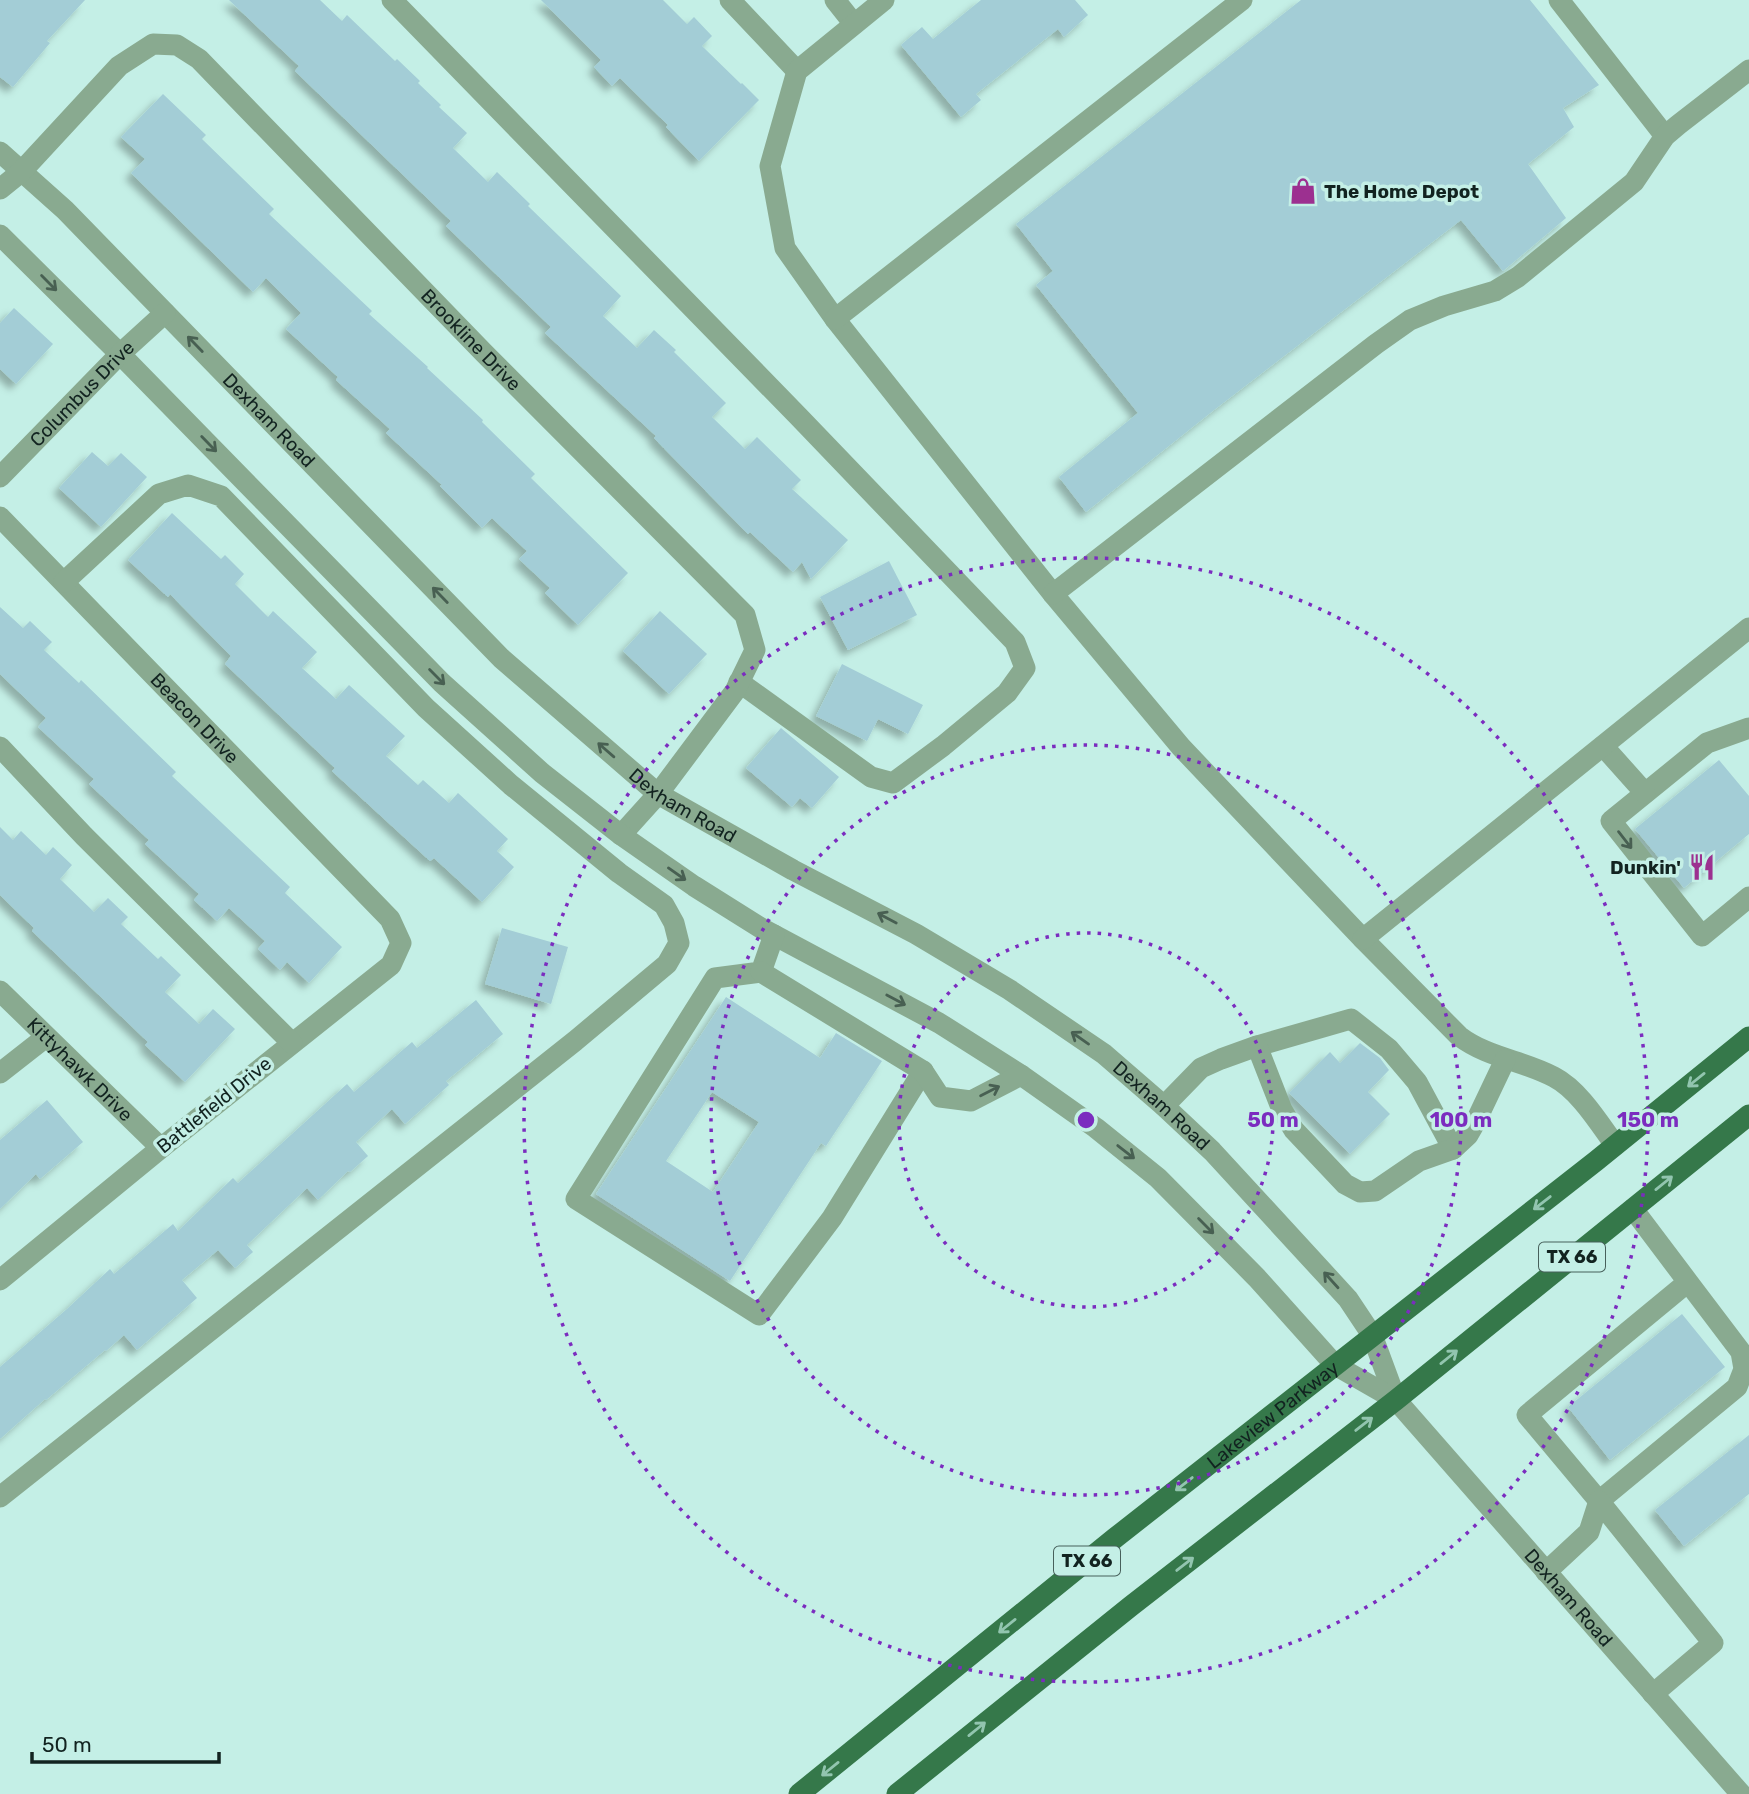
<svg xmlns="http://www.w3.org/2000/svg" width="1749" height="1794" font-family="Rubik,sans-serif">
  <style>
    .building { fill: #a3cdd6; fill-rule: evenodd; filter: url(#shadow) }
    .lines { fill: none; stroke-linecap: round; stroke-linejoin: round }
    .minor { stroke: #89aa90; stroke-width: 21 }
    .major { stroke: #35784a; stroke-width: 21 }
    .oneway { stroke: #486052 }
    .oneway2 { stroke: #92c5af }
    .ring { fill: none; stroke: #7b2cbf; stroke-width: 3.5; stroke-dasharray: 3.5 7 }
    .labels { text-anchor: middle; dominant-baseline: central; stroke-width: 7; stroke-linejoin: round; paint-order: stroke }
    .shield { fill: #c4efe6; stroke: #47605b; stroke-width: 2 }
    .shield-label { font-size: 18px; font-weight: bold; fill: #122320 }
    .poi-label { font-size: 19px; font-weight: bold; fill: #122320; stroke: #c4efe6; text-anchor: start }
    .street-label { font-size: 19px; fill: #122320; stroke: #c4efe6 }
    .centre { fill: #7b2cbf; stroke: #c4efe6; stroke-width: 3.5 }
    .ring-label { font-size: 21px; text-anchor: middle; font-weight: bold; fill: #7b2cbf; stroke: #c4efe6; stroke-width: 7; stroke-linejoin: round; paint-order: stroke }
  </style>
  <defs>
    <filter id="shadow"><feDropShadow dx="-6" dy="6" stdDeviation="3.5" flood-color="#0004"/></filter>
  </defs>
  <rect width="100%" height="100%" fill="#c4efe6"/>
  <g class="building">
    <path d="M 0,0 L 85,0 L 47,41 L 50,43 L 13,87 L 0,77 Z"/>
    <path d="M 229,0 L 320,0 L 342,21 L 347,15 L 395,61 L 397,59 L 420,81 L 418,83 L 441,105 L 439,107 L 467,133 L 453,148 L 488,182 L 497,172 L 530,204 L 528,206 L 621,296 L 603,316 L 637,348 L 654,330 L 676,350 L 674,352 L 726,403 L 712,417 L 745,449 L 757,437 L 801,480 L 792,489 L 848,540 L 811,579 L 802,562 L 793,572 L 750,532 L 748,534 L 654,438 L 656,436 L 545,333 L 551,327 L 446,226 L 451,221 L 295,71 L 299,66 Z"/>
    <path d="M 541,0 L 663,0 L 687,24 L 694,17 L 712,36 L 702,46 L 741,84 L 742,83 L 759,100 L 699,161 L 666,127 L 668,125 L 620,78 L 612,86 L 594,67 L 601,60 Z"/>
    <path d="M 981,0 L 1075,0 L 1088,15 L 1064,37 L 1058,29 L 976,94 L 981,100 L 961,117 L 901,45 L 922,27 L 933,39 Z"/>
    <path d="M 1301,0 L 1530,0 L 1599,85 L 1563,108 L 1574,127 L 1528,164 L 1566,218 L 1503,271 L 1461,220 L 1214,410 L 1086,512 L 1059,477 L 1138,413 L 1036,285 L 1053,271 L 1016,224 Z"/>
    <path d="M 163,94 L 206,135 L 202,139 L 274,209 L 269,214 L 372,311 L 369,314 L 428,367 L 427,368 L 483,420 L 482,422 L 535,474 L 531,478 L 628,573 L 578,625 L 545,593 L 550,588 L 519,559 L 527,551 L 492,518 L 482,528 L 440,486 L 442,485 L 386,433 L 390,429 L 336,380 L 338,377 L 286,329 L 301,313 L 266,278 L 253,292 L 131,173 L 145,159 L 121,137 Z"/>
    <path d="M 14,308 L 53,344 L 16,384 L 0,369 L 0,323 Z"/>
    <path d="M 92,452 L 108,466 L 121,453 L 147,477 L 101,527 L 59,488 Z"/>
    <path d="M 172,513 L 221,559 L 225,555 L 244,574 L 235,584 L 268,617 L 273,611 L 317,652 L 302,668 L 336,699 L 349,685 L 405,736 L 386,756 L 418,785 L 423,780 L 449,803 L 458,793 L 508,839 L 497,851 L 514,867 L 482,902 L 434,858 L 430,861 L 332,771 L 335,768 L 225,664 L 231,656 L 170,594 L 168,597 L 128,560 Z"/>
    <path d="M 889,561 L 917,615 L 848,650 L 820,597 Z"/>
    <path d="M 0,607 L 23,628 L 30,621 L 52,642 L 44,650 L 79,683 L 81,680 L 176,772 L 172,776 L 290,887 L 285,893 L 342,947 L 309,983 L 287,962 L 280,970 L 258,949 L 265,941 L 229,908 L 217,921 L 194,900 L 199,894 L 145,844 L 149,840 L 89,784 L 94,779 L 38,727 L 46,718 L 0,674 Z"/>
    <path d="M 660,611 L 707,654 L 669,694 L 623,651 Z"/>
    <path d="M 842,664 L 923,705 L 908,734 L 878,719 L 867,741 L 816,716 Z"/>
    <path d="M 781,728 L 839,777 L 812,808 L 800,798 L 792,807 L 746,768 Z"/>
    <path d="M 1719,760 L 1749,796 L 1749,834 L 1684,888 L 1635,829 Z"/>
    <path d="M 0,827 L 13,840 L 21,831 L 46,855 L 53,847 L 72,865 L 60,879 L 94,912 L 108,898 L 128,917 L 121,924 L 158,959 L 161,956 L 181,975 L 165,992 L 199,1024 L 213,1009 L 235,1029 L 185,1082 L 145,1045 L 148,1042 L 32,931 L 34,928 L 0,895 Z"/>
    <path d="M 502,928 L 568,947 L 551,1004 L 485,984 Z"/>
    <path d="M 726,997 L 820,1058 L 836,1033 L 882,1061 L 826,1146 L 821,1143 L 730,1281 L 596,1194 ZM 712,1092 L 759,1122 L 713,1192 L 666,1161 Z"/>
    <path d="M 476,1000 L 503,1034 L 446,1081 L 449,1085 L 405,1124 L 392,1109 L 356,1142 L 368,1156 L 350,1172 L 348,1171 L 318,1200 L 307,1188 L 247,1245 L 253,1252 L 235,1268 L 218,1250 L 182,1280 L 197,1298 L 137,1350 L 124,1335 L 106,1351 L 105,1350 L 46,1400 L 45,1399 L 0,1439 L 0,1367 L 67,1309 L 110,1269 L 114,1274 L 173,1224 L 178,1231 L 233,1178 L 238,1183 L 347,1084 L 354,1092 L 412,1042 L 417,1048 Z"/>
    <path d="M 1360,1043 L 1380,1058 L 1389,1070 L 1368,1092 L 1390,1114 L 1350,1154 L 1289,1093 L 1330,1052 L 1340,1063 Z"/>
    <path d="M 47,1100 L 83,1142 L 40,1179 L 36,1174 L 0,1209 L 0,1140 Z"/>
    <path d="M 1682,1314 L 1725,1367 L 1610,1460 L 1568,1407 Z"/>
    <path d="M 1749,1435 L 1749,1494 L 1684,1546 L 1655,1510 Z"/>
  </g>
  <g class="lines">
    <g class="minor">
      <path d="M 392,0 L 799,417 L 1015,642 L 1025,668 L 1007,693 L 943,746 L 893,783 L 871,777 L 739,682"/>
      <path d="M 730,0 L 797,71"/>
      <path d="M 835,0 L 854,24"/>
      <path d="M 884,0 L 797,71 L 770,166 L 785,248 L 835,319 L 1053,594 L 1181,747 L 1363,939 L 1459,1036 C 1488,1058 1522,1060 1554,1077 C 1579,1090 1599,1123 1615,1145"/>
      <path d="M 1559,0 L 1665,136"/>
      <path id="s1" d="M 0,152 L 65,210 L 501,658 L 658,794 L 793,870 L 916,934 L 1010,990 L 1104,1054 L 1164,1106 L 1212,1151 L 1348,1299 L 1372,1335 L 1396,1400"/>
      <path id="s2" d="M 0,189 L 21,172 L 119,66 L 153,44 L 177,45 L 199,59 L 484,353 L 745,615 L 755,650 L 735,691 L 658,794 L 621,835"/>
      <path id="s3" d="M 0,235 L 120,354 L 442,683 L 542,773 L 621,835 L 694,886 L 761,928 L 939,1023 L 1021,1075 L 1096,1128 L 1158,1178 L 1257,1278 L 1335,1365 L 1396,1400 L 1741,1794"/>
      <path d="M 835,319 L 1242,0"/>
      <path id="s4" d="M 0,477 L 120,354 L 165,313"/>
      <path id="s5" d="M 0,517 L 390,919 L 401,943 L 391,965 L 161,1148 L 0,1280"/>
      <path d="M 1053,594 L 1376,344 L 1410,320 L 1444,306 L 1495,291 L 1518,277 L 1634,182 L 1665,136 L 1678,125 L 1749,70"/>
      <path d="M 1749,728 L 1707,743 L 1611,821 L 1702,936 L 1749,897"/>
      <path d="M 1603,746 L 1645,793"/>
      <path d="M 0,747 L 84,836 L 292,1043"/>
      <path d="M 774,935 L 761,972 L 715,978 L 576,1199 L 759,1315 L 832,1218 L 923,1071"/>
      <path d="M 1363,939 L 1749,628"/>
      <path d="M 761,972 L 923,1071 L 940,1097 L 971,1101 L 1021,1075"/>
      <path id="s6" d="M 0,991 L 161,1148"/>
      <path d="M 1257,1046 L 1351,1019 L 1389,1049 L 1417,1082 L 1453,1149"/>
      <path d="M 0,1073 L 46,1037"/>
      <path d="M 1164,1106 L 1201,1068 L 1221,1059 L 1257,1046 L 1282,1110 L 1294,1130 L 1345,1184 L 1360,1192 L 1375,1191 L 1419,1161 L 1453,1149 L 1468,1135 L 1476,1121 L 1505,1060"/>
      <path d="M 1633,1209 L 1688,1282 L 1527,1415 L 1599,1501 L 1737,1387 L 1744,1369 L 1741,1352 L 1688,1282"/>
      <path d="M 0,1497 L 575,1041 L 667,964 L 679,943 L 674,923 L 664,905 L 619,873 L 511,785 L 426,708 L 221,496 L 188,485 L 159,494 L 64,582"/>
      <path d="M 1546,1572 L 1589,1532 L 1599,1501 L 1713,1643 L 1653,1694"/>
    </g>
    <g class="major">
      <path id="s7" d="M 799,1794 L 1115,1538 L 1596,1161 L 1749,1037"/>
      <path d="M 897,1794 L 1131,1606 L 1396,1400 L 1749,1115"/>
    </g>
  </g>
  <defs><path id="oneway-shaft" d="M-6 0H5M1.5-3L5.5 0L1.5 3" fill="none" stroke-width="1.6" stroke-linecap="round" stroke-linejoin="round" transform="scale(1.75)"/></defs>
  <g class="oneway">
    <use href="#oneway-shaft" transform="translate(49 283) rotate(45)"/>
    <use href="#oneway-shaft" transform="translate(195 344) rotate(-134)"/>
    <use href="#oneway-shaft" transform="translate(209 444) rotate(46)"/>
    <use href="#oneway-shaft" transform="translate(440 595) rotate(-134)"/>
    <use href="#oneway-shaft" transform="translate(437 677) rotate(45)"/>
    <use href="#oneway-shaft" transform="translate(606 750) rotate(-139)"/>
    <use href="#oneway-shaft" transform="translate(1625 840) rotate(52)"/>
    <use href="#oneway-shaft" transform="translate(677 874) rotate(35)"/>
    <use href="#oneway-shaft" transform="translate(887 918) rotate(-152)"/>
    <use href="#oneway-shaft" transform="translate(896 1000) rotate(28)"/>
    <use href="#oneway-shaft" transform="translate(1080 1038) rotate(-145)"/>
    <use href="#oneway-shaft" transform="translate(990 1091) rotate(-27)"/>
    <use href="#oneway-shaft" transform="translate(1126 1152) rotate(38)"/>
    <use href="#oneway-shaft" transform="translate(1206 1226) rotate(45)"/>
    <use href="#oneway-shaft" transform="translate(1331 1280) rotate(-132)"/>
  </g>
  <g class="oneway2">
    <use href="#oneway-shaft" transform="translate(1696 1080) rotate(141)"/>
    <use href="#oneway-shaft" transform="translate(1664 1183) rotate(-39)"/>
    <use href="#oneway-shaft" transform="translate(1542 1203) rotate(142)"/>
    <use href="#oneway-shaft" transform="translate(1449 1357) rotate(-39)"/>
    <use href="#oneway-shaft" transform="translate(1364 1424) rotate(-38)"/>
    <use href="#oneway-shaft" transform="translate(1184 1484) rotate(142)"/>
    <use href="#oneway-shaft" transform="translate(1185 1564) rotate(-38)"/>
    <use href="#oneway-shaft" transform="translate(1007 1626) rotate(141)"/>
    <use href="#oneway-shaft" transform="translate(977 1729) rotate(-39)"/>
    <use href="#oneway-shaft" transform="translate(830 1769) rotate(141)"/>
  </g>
  <g class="ring">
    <circle cx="1086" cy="1120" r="187"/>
    <circle cx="1086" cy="1120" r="375"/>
    <circle cx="1086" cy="1120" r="562"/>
  </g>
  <defs>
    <symbol id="shop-bare" viewBox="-9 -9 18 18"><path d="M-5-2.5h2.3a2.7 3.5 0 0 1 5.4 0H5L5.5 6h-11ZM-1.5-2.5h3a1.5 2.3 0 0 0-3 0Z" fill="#9c3090" stroke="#c4efe6" stroke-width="2.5" paint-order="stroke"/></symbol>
    <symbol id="restaurant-bare" viewBox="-9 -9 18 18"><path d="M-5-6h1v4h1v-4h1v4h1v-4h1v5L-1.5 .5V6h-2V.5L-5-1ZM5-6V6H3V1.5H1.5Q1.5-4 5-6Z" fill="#9c3090" stroke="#c4efe6" stroke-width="2.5" paint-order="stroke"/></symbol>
  </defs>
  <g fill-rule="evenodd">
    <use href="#shop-bare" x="1284" y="172" width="38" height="38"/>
    <use href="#restaurant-bare" x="1683" y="848" width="38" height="38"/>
  </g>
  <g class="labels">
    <g class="shield">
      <rect x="1539" y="1242.5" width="66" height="29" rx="5"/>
      <rect x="1054" y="1546.5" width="66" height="29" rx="5"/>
    </g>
    <g class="shield-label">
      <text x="1572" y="1257">TX 66</text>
      <text x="1087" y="1561">TX 66</text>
    </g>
    <g class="poi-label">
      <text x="1324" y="191">The Home Depot</text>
      <text x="1681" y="867" text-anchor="end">Dunkin'</text>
    </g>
    <g class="street-label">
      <text stroke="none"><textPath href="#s2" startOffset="653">Brookline Drive</textPath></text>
      <text stroke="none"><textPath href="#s4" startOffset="117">Columbus Drive</textPath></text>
      <text stroke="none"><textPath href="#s1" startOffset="380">Dexham Road</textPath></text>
      <text stroke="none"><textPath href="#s5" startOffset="280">Beacon Drive</textPath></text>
      <text stroke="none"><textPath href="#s1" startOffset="947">Dexham Road</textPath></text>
      <text stroke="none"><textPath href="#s6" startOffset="112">Kittyhawk Drive</textPath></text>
      <text transform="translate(214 1105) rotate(-39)">Battlefield Drive</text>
      <text stroke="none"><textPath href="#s1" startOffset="1514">Dexham Road</textPath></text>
      <text stroke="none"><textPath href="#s7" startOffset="607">Lakeview Parkway</textPath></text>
      <text stroke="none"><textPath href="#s3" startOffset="2093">Dexham Road</textPath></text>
    </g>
  </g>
  <circle cx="1086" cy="1120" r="10" class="centre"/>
  <g class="ring-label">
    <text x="1273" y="1127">50 m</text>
    <text x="1461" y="1127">100 m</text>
    <text x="1648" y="1127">150 m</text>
  </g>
  <path d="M32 1752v10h187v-10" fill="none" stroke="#122320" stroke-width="3.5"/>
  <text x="42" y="1752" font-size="21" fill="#122320" stroke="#c4efe6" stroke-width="5" paint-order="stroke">50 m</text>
</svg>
